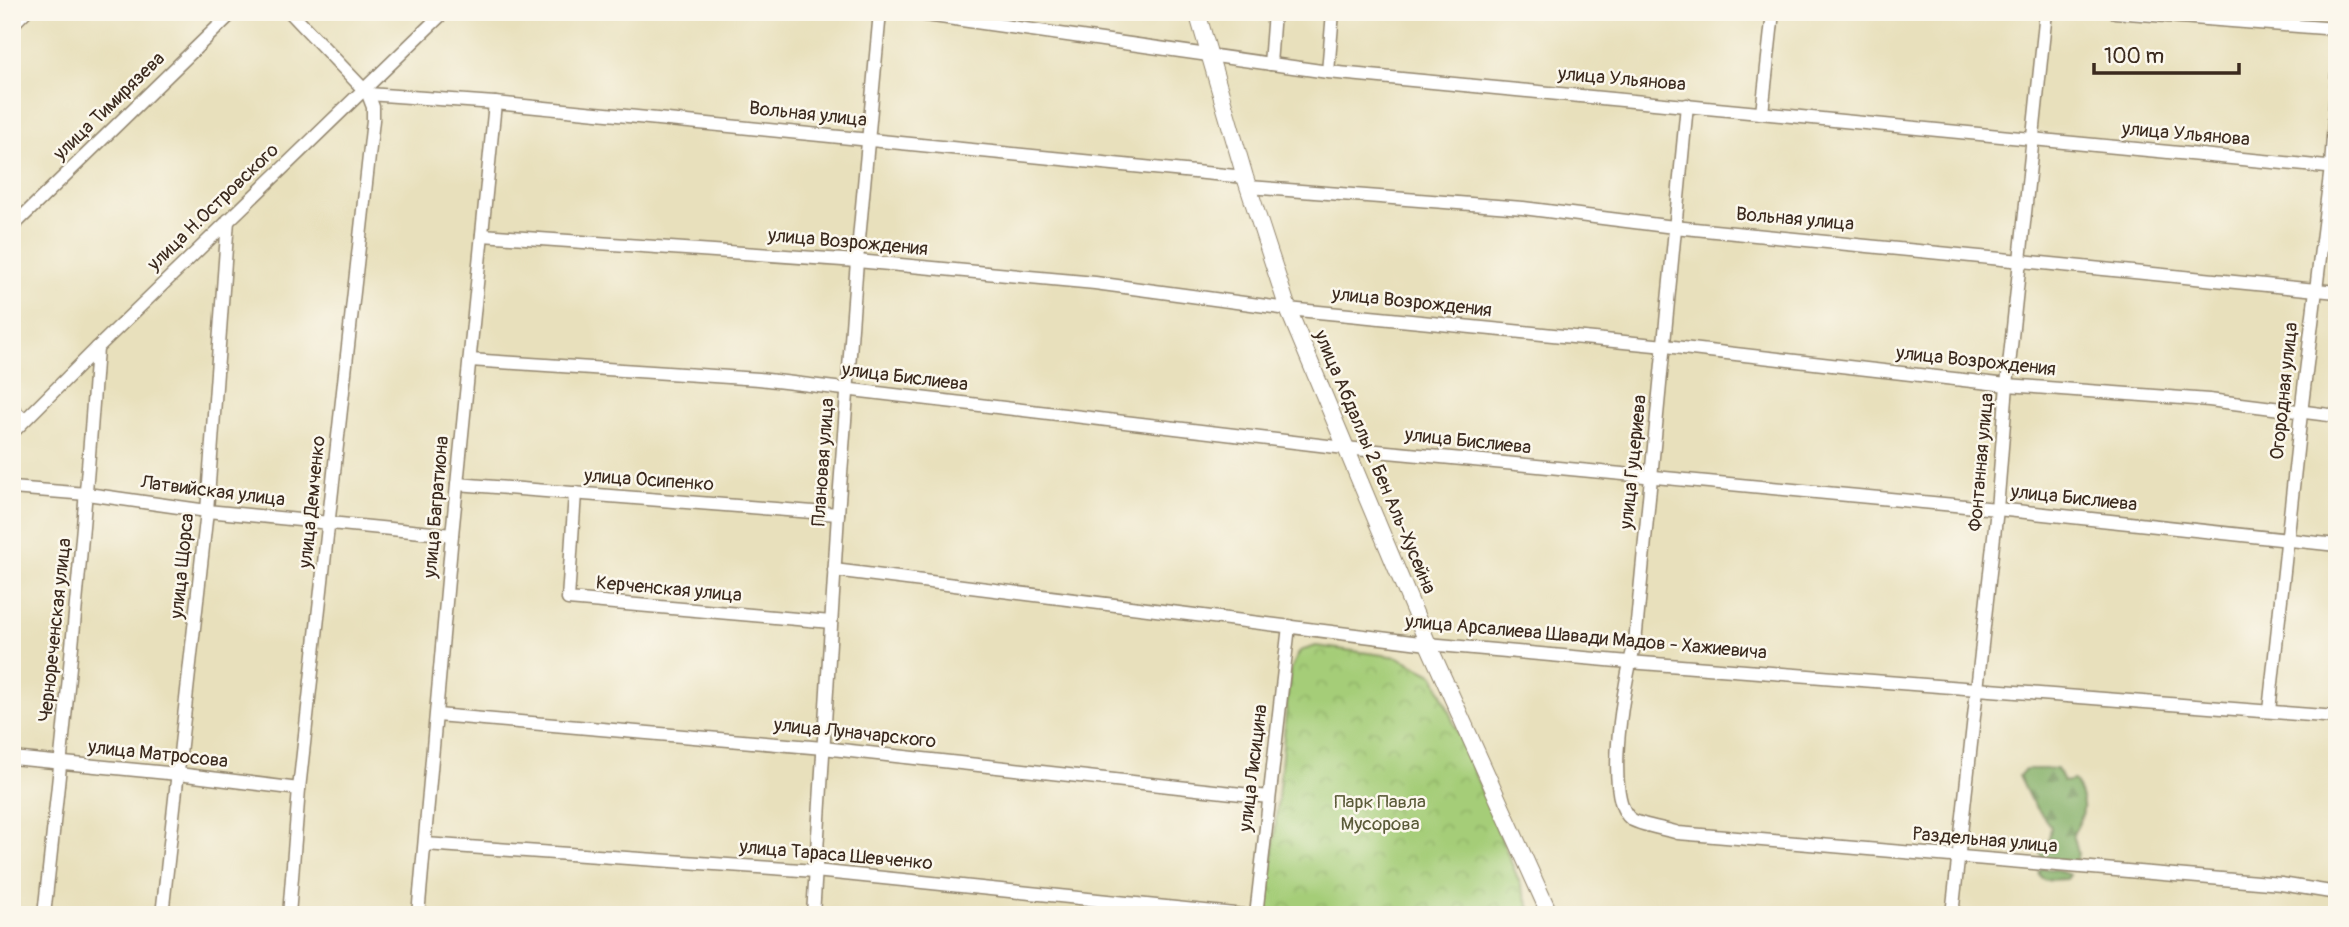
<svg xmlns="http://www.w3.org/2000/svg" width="2349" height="927" font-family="Pangolin,sans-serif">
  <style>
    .forest { fill: url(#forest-firs); stroke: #606d43; stroke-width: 2 }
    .park { fill: url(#park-crowns); stroke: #707c4b; stroke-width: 2 }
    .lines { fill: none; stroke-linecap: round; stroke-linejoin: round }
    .minor-casing { stroke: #92856d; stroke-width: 15 }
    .major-casing { stroke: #92856d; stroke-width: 18 }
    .minor { stroke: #fff; stroke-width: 12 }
    .major { stroke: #fff; stroke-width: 16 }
    .labels { text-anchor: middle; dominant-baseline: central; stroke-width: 5; stroke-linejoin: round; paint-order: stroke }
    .street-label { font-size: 19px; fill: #3b2a1e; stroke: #fbf7ec }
    .park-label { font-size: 19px; fill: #5b5b39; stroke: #fbf7ec }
  </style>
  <defs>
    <pattern id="forest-firs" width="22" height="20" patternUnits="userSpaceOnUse" patternTransform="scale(1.75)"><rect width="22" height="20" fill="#84b068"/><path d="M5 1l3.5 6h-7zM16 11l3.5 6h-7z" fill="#6d8f55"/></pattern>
    <pattern id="park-crowns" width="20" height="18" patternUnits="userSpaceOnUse" patternTransform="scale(1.75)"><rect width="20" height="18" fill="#a5cd78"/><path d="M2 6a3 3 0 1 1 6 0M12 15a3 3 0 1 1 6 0" fill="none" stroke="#8fb067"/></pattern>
  </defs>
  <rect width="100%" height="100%" fill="#fbf7ec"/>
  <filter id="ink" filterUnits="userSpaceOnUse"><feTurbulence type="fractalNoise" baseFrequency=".0143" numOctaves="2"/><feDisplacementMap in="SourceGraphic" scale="14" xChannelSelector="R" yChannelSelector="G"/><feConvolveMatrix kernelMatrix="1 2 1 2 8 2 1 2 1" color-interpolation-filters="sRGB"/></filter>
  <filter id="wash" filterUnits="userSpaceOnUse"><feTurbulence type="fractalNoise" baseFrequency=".00686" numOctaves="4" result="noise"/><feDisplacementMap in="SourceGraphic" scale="28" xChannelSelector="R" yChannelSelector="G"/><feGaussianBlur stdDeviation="1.57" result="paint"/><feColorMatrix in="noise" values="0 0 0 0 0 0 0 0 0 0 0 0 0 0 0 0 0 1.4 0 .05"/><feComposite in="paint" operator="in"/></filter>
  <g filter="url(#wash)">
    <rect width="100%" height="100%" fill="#e8e0bc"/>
    <g class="forest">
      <path d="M 2025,769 L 2057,769 L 2063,782 L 2074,780 C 2086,802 2087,811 2073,834 L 2078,853 L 2076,862 L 2044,862 L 2040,851 L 2049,839 L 2051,827 L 2030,799 L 2019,776 Z"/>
      <path d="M 2042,868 L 2058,870 L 2070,875 L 2067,879 L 2046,880 L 2041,877 L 2039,872 Z"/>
    </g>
    <path class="park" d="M 1316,646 L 1398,657 L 1434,675 L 1533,915 L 1267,915 L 1290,671 L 1300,651 Z"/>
  </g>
  <g filter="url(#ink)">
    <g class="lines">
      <defs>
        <g id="minor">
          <path d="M 905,12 L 1328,72 L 2337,168"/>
          <path d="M 2115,12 L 2337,29"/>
          <path d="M 12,25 L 25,12"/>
          <path d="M 1270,64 L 1274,12"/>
          <path d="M 1328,72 L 1333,12"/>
          <path d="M 368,94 L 495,103 L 1245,177"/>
          <path d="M 1687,105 L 1635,643 C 1626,674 1602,797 1631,819 C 1639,825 1667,829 1678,833 L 2281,884 L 2337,893"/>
          <path d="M 1762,113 L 1773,12"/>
          <path d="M 1249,187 L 1523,208 L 1674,227 L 2337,292"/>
          <path d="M 12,227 L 233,12"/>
          <path d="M 482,235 L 857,261 L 1095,283 L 1288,309 L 1665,346 L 2007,385 L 2209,400 L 2337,416"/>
          <path d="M 470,360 L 759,379 L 1345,448 L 1997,509 L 2337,545"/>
          <path d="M 12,408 L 24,420"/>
          <path d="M 12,433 L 97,348 L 444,12"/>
          <path d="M 457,484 L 838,514"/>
          <path d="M 12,488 L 87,494 L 207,511 L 452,535"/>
          <path d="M 575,493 L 568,599 L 831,622"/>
          <path d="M 834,570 L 1428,644 L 1629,662 L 2337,717"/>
          <path d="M 2269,711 L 2301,413 L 2331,167 L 2337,75"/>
          <path d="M 437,715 L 823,748 L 1269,797"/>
          <path d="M 12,758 L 178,774 L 299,789"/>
          <path d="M 425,844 L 815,871 L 1244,915"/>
          <path d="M 44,915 C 65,726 84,537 97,348"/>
          <path d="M 162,915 L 207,511 L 228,220"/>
          <path d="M 289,915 L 299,789 L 373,120 L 373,107 L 368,94 L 290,12"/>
          <path d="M 418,915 L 452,535 L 495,103"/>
          <path d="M 813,915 L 838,514 L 857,261 L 880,12"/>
          <path d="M 1256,915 L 1289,626"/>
          <path d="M 1952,915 L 1997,509 L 2007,385 L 2046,12"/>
        </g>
        <path id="major" d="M 1197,12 L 1245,177 L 1288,309 L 1428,644 L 1550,915"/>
      </defs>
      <use href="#minor" class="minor-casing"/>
      <use href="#major" class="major-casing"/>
      <use href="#minor" class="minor"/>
      <use href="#major" class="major"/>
    </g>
  </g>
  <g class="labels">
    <g class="street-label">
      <text transform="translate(1622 79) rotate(5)">улица Ульянова</text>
      <text transform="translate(109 106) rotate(-44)">улица Тимирязева</text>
      <text transform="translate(808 114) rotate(6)">Вольная улица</text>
      <text transform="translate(2186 134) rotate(5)">улица Ульянова</text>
      <text transform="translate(213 207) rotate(-44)">улица Н.Островского</text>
      <text transform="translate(1795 219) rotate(5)">Вольная улица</text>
      <text transform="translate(848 242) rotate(5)">улица Возрождения</text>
      <text transform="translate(1412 302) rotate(6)">улица Возрождения</text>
      <text transform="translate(1976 361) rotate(6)">улица Возрождения</text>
      <text transform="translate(905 377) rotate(7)">улица Бислиева</text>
      <text transform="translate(2284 391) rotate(-84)">Огородная улица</text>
      <text transform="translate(1468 441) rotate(6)">улица Бислиева</text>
      <text transform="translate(823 462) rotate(-86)">Плановая улица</text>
      <text transform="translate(1375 462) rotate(67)">улица Абдаллы 2 Бен Аль-Хусейна</text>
      <text transform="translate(1633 462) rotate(-84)">улица Гуцериева</text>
      <text transform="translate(1981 462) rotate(-85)">Фонтанная улица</text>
      <text transform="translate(649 480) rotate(4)">улица Осипенко</text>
      <text transform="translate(213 491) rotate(7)">Латвийская улица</text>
      <text transform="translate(2074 498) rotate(6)">улица Бислиева</text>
      <text transform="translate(312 502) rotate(-84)">улица Демченко</text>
      <text transform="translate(436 507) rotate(-85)">улица Багратиона</text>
      <text transform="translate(182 566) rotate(-84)">улица Щорса</text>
      <text transform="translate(669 589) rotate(5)">Керченская улица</text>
      <text transform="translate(55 630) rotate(-84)">Чернореченская улица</text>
      <text transform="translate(1586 637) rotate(5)">улица Арсалиева Шавади Мадов - Хажиевича</text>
      <text transform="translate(855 733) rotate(6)">улица Луначарского</text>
      <text transform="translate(158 754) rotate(6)">улица Матросова</text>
      <text transform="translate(1253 768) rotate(-83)">улица Лисицина</text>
      <text transform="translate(1985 840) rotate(5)">Раздельная улица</text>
      <text transform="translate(836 855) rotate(5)">улица Тараса Шевченко</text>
    </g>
    <g class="park-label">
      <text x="1380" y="802">Парк Павла<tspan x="1380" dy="22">Мусорова</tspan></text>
    </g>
  </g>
  <rect width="2349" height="927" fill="none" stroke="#fbf7ec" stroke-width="42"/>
  <path d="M2094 63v10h145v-10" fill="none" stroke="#3b2a1e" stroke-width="3.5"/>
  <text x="2104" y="63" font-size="21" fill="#3b2a1e" stroke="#fbf7ec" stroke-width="5" paint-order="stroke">100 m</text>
</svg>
